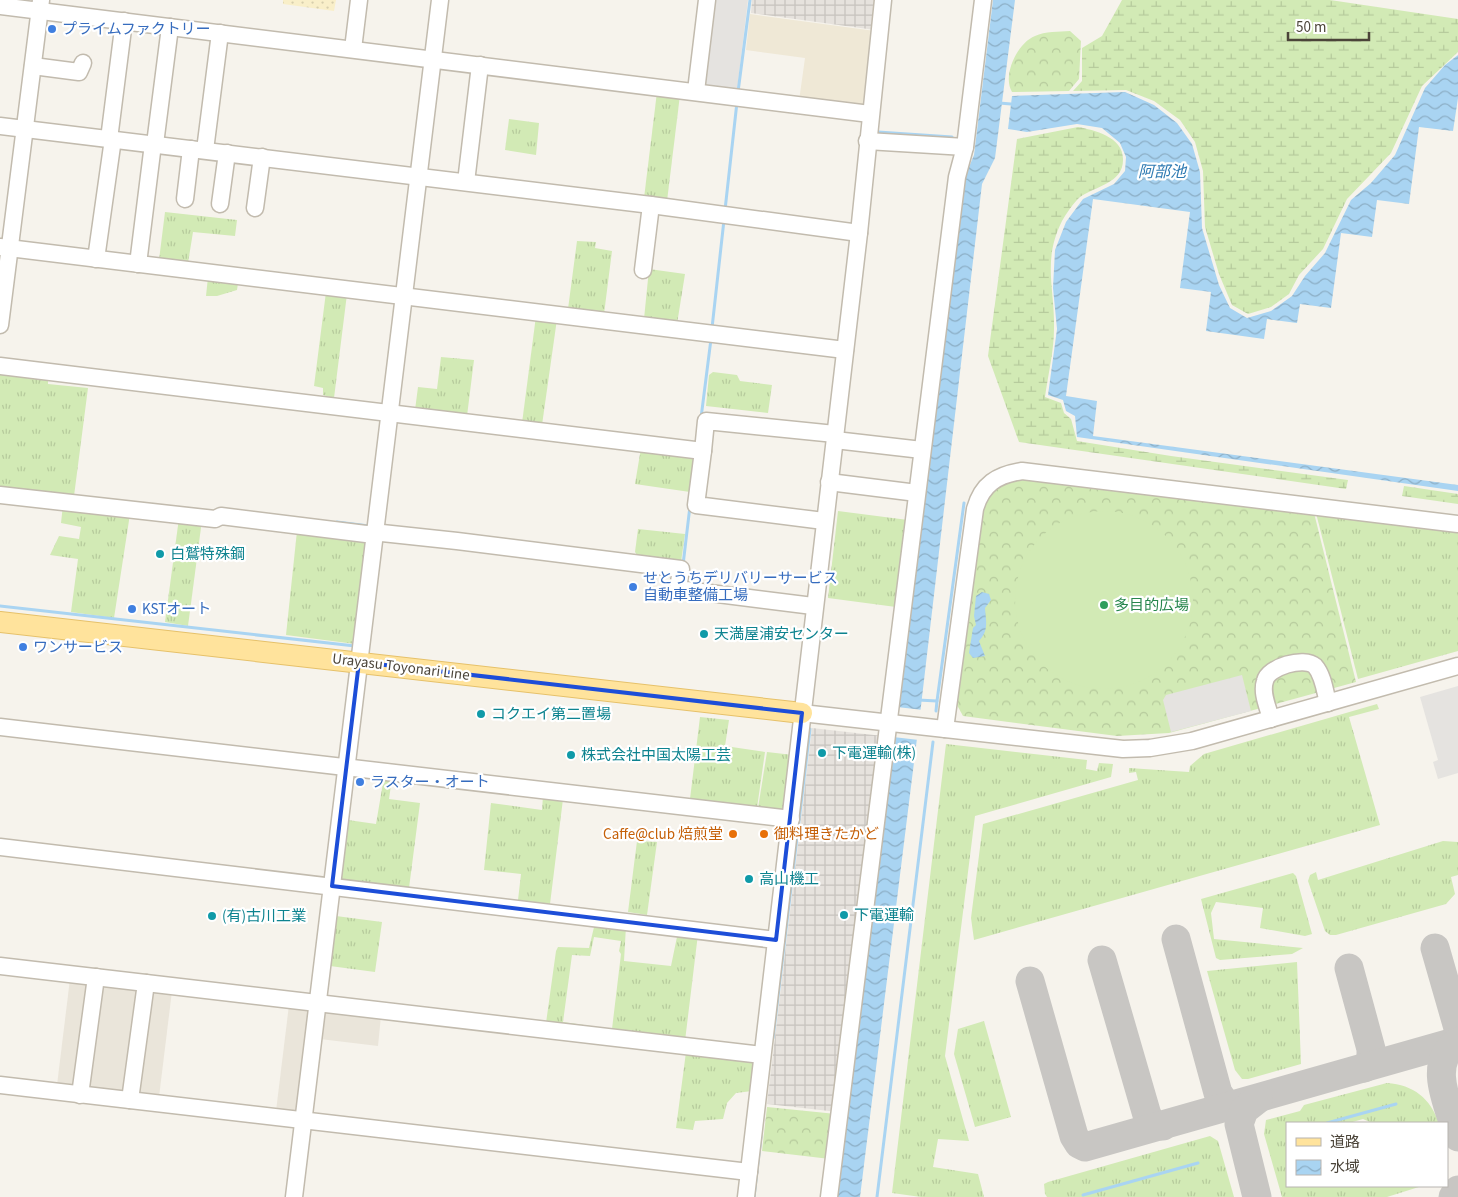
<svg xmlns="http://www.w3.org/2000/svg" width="1458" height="1197" font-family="'Source Sans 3','Noto Sans JP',sans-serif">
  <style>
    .residential { fill: #eae5da }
    .industrial { fill: url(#industrial-grid) }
    .education { fill: #efe8d6 }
    .grass { fill: url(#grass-tufts); fill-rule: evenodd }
    .forest { fill: url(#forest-crowns) }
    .wetland { fill: url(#wetland-marsh) }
    .sand { fill: url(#sand-dots) }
    .garden { fill: #d2eab5 }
    .parking { fill: #e5e3e0 }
    .water { fill: url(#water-waves) }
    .pier { fill: #f6f3ec }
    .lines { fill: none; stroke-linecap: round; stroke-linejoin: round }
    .stream { stroke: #a9d4f2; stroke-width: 3 }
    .taxiway { stroke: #c8c6c3; stroke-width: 29 }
    .minor-casing { stroke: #c2bbae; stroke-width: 19 }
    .major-casing { stroke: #e6c16a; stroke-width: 22 }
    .minor { stroke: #fff; stroke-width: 16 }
    .major { stroke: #ffe39c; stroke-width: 20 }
    .marked { fill: none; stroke: #1d4ed8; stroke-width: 4; stroke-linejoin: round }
    .shop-dot { fill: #3f7fe0; stroke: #fff; stroke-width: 2 }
    .culture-dot { fill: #0f9aa8; stroke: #fff; stroke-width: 2 }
    .leisure-dot { fill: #2e9e5b; stroke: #fff; stroke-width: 2 }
    .food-dot { fill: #e8710a; stroke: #fff; stroke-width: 2 }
    .labels { text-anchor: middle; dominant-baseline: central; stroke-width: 4.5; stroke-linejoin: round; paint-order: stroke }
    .shop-label { font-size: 15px; fill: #366cbe; stroke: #fff; text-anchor: start }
    .culture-label { font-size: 15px; fill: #0d838f; stroke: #fff; text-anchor: start }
    .leisure-label { font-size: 15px; fill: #27864d; stroke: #fff; text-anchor: start }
    .street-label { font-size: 15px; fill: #4b4439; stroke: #fff }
    .food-label { font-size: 15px; fill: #c56008; stroke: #fff; text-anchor: end }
    .water-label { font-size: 16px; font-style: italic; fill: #2e7ab2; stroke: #fff }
  </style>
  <defs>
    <pattern id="industrial-grid" width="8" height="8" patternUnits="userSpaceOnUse" patternTransform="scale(1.25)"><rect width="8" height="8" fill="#e6e2dd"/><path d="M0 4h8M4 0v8" fill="none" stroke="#c7c3be"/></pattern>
    <pattern id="grass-tufts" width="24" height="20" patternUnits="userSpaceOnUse" patternTransform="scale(1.25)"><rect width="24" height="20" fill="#d2eab5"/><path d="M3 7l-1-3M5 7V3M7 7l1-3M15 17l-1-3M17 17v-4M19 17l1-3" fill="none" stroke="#b6ca9c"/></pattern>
    <pattern id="forest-crowns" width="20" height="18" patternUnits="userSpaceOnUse" patternTransform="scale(1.25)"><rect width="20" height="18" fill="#d2eab5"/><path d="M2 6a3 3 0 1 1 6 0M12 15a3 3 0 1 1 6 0" fill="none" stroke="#b6ca9c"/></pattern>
    <pattern id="wetland-marsh" width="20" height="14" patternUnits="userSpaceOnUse" patternTransform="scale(1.25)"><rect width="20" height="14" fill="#d2eab5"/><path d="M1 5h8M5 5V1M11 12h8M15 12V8" fill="none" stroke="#b6ca9c"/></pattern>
    <pattern id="sand-dots" width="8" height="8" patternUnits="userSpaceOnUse" patternTransform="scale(1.25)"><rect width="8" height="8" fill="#f9efc9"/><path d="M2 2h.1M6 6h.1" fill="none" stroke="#d7cead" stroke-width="1.8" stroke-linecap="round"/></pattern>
    <pattern id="water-waves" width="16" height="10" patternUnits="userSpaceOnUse" patternTransform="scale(1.25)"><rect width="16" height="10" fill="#a9d4f2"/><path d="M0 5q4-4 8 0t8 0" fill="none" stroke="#8caec5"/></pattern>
  </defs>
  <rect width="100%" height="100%" fill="#f6f3ec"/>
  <g class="residential">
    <path d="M 70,979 L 172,991 L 159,1097 L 57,1085 Z"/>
    <path d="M 289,1005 L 311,1007 L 299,1113 L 276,1111 Z"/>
    <path d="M 323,1008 L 381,1016 L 378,1046 L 320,1039 Z"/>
  </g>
  <g class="industrial">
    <path d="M 752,0 L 879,0 L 875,30 L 751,13 Z"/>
    <path d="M 812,728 L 883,736 L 838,1112 L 767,1104 Z"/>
  </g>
  <path class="education" d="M 750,14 L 875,31 L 865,107 L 799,101 L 805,58 L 746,50 Z"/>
  <g class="grass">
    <path d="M 657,92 L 680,95 L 667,201 L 644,198 Z"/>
    <path d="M 509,119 L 539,123 L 536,155 L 505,150 Z"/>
    <path d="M 165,212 L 237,220 L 235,236 L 193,232 L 188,263 L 159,260 Z"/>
    <path d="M 577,241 L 596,242 L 595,248 L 612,251 L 604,314 L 568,309 Z"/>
    <path d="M 649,269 L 685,274 L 677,324 L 644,319 Z"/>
    <path d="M 208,277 L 238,283 L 237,290 L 217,296 L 206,296 Z"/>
    <path d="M 326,292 L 347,294 L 334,398 L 323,395 L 323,388 L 314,386 Z"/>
    <path d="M 536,316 L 557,319 L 542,425 L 522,423 Z"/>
    <path d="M 441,357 L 474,360 L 467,416 L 415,410 L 418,387 L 437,389 Z"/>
    <path d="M 0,371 L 48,377 L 48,384 L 88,388 L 74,496 L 0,487 Z"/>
    <path d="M 713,372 L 737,375 L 740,381 L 772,385 L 768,413 L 706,406 L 709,375 Z"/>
    <path d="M 641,448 L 695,454 L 690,492 L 635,484 Z"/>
    <path d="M 63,505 L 130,514 L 114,618 L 71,612 L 78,559 L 50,555 L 59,536 L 79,539 L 81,527 L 61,523 Z"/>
    <path d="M 838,511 L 908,520 L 896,607 L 828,598 Z"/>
    <path d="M 1316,513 L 1458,531 L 1458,651 L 1358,679 Z"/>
    <path d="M 179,518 L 202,520 L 188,626 L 165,622 Z"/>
    <path d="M 638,529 L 685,534 L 681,562 L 638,556 L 635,552 Z"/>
    <path d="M 297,531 L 367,541 L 355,644 L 286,635 Z"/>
    <path d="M 1377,704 L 1379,709 L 1349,717 L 1380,825 L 974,940 L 971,918 L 983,824 L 1138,780 L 1136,772 L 1129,773 L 1129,768 L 1189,772 L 1190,766 L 1204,754 Z"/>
    <path d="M 700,717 L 729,720 L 725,746 L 765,752 L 757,808 L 690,799 Z"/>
    <path d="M 946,744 L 1087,760 L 1086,769 L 1097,771 L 1099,763 L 1113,764 L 1111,777 L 975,816 L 945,1056 L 969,1141 L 938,1139 L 933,1167 L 978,1174 L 984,1197 L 921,1197 L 892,1193 Z"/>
    <path d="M 767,752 L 793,755 L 785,812 L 758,808 Z"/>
    <path d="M 384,777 L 392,778 L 389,799 L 420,803 L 409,888 L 341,880 L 348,820 L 376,824 Z"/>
    <path d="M 543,796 L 563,799 L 550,904 L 518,900 L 521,874 L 484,870 L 491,803 L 542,810 Z"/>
    <path d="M 637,841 L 657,842 L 647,915 L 628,912 Z"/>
    <path d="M 1443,841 L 1458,842 L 1458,875 L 1451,877 L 1455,894 L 1446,904 L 1336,935 L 1330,935 L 1325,931 L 1308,881 L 1310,875 L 1316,872 L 1318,880 Z"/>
    <path d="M 1293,873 L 1296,876 L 1312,934 L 1305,936 L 1260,928 L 1263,908 L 1216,902 L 1211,913 L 1214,939 L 1303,948 L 1292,954 L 1220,960 L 1216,958 L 1201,899 Z"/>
    <path d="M 336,916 L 382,922 L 375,972 L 330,966 Z"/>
    <path d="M 595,923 L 626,926 L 624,961 L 671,966 L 678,932 L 698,934 L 685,1041 L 546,1023 L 556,951 L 558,947 L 589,948 ZM 594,937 L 621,941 L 619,951 L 621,954 L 612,1029 L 563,1022 L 572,955 L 590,956 Z"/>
    <path d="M 1297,962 L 1301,1064 L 1248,1079 L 1242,1079 L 1235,1070 L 1207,971 Z"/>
    <path d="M 984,1021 L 1011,1117 L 975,1127 L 954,1054 L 958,1029 Z"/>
    <path d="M 686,1052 L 756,1061 L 752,1091 L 736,1093 L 727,1103 L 723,1119 L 695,1121 L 693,1130 L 676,1128 Z"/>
    <path d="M 1387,1083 C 1414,1085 1430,1098 1439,1123 L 1372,1123 L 1363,1119 L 1349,1123 L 1287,1123 L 1287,1186 L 1422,1186 L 1387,1197 L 1282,1197 L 1264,1134 L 1266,1120 L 1300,1111 L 1304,1105 Z"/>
    <path d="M 1210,1136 L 1218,1141 L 1234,1197 L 1047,1197 L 1045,1194 L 1044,1184 L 1048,1182 Z"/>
  </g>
  <g class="forest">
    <path d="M 1070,31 L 1081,41 L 1079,79 L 1069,91 L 1012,92 C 1002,76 1017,43 1035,36 C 1045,31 1059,32 1070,31 Z"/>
    <path d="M 1010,477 L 1314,513 L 1356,682 L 1169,733 L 1117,736 L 963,716 L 957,705 L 982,502 L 992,485 Z"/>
    <path d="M 767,1107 L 836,1114 L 830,1159 L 762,1151 Z"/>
  </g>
  <g class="wetland">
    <path d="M 1122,0 L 1330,0 L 1458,19 L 1458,52 L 1422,86 L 1391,153 L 1347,199 L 1323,249 L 1299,275 L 1289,294 L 1271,307 L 1248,314 L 1232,305 L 1219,274 L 1205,227 L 1203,171 L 1195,142 L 1180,120 L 1154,101 L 1126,90 L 1073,91 L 1082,81 L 1082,48 L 1102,36 Z"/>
    <path d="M 1078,127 C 1094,130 1124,137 1123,160 C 1123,183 1096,186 1080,197 C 1074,202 1066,214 1062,221 C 1042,261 1055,288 1054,329 C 1054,351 1048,375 1045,397 L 1061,403 L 1064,413 L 1071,419 L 1077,441 L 1171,456 L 1348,480 L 1346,489 L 1019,442 L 988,356 L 1017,139 Z"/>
    <path d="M 1404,486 L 1458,494 L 1458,504 L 1402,496 Z"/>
  </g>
  <path class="sand" d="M 283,0 L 336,0 L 334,11 L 283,4 Z"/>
  <circle class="garden" cx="1104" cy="600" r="89"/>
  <g class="parking">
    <path d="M 711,0 L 748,0 L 737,90 L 700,86 Z"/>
    <path d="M 1242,675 L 1251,711 L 1171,732 L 1163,700 L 1166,695 Z"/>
    <path d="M 1458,686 L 1458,773 L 1438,779 L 1433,762 L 1438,760 L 1420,697 Z"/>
  </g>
  <g class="water">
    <path d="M 993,0 L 1015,0 L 995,158 L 982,184 L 921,706 L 860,1197 L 837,1197 L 964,179 L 974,155 Z"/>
    <path d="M 1458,55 L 1458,98 L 1453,131 L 1419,127 L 1409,204 L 1377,200 L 1372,237 L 1341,233 L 1331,308 L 1300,304 L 1297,323 L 1267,319 L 1264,339 L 1206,331 L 1211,292 L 1180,288 L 1190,212 L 1093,199 L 1066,396 L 1097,401 L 1093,436 L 1458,485 L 1458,491 L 1077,437 L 1075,416 L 1066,411 L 1063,400 L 1048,395 L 1057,329 L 1053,288 L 1055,250 L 1066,222 L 1083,199 L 1114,184 L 1125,171 L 1126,157 L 1120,143 L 1102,128 L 1077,124 L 1027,132 L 1008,129 L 1012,96 L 1125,92 L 1154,105 L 1177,123 L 1192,144 L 1200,172 L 1202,228 L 1219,285 L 1230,308 L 1247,318 L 1271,311 L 1292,296 L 1305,276 L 1325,253 L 1351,200 L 1371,183 L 1395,155 L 1425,88 L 1445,65 Z"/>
    <path d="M 982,592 L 989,594 L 991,600 L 985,608 C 986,622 989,630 979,641 L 985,656 L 973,658 L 969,653 L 973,628 L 976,625 L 974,616 L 976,596 Z"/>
  </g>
  <path class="pier" d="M 897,707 L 923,710 L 919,740 L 893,737 Z"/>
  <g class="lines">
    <g class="stream">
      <path d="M 738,92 L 750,0"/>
      <path d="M 999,103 L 1011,104"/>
      <path d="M 878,132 L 952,137"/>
      <path d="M 725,210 L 737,102"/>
      <path d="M 712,328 L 724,220"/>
      <path d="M 701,418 L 711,339"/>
      <path d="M 337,522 L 369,526"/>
      <path d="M 683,565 L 690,506"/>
      <path d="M 0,606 L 355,646"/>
      <path d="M 918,700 L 937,701 L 964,503"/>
      <path d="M 936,711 L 937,701"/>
      <path d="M 773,1038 L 810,729"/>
      <path d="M 1327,1123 L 1396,1104"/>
      <path d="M 1083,1195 L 1198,1163"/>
      <path d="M 754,1197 L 761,1136"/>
      <path d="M 877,1197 L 933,742"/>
    </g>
    <g class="taxiway">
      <path d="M 1176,939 L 1218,1093 L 1226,1104 L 1236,1105"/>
      <path d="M 1435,948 L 1458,1028"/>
      <path d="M 1102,960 L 1147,1115 L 1153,1125 L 1163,1126"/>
      <path d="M 1349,968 L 1371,1049 L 1371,1060 L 1364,1068"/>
      <path d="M 1030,981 L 1074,1136 L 1079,1144 L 1085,1147 L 1458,1041"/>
      <path d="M 1458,1042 C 1425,1063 1450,1108 1458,1137"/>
      <path d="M 1257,1197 L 1239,1124 L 1244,1110 L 1258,1099"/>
      <path d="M 1453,1197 L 1458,1190"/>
    </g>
    <defs>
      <g id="minor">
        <path d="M 0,6 L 870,114"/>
        <path d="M 353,49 L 359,0"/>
        <path d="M 33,66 L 79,72 L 83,63"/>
        <path d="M 696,91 L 707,0"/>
        <path d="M 0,126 L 651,205 L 859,233"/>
        <path d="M 109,139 L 124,21"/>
        <path d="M 867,141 L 965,147"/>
        <path d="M 155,144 L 170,27"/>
        <path d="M 205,150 L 220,33"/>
        <path d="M 466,182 L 480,65"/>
        <path d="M 185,199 L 191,149"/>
        <path d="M 220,204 L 227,153"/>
        <path d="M 255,208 L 262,157"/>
        <path d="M 0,247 L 845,350"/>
        <path d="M 96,259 L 113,139"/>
        <path d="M 138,264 L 153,144"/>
        <path d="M 643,270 L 651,205"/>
        <path d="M 0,325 L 41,0"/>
        <path d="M 0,366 L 703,451 L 706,421 L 835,434"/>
        <path d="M 835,440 L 922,450"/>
        <path d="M 703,451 L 696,505 L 824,521"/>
        <path d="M 829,482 L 917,493"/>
        <path d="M 0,495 L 215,519 L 221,516 L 366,534 L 382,533 L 457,541 L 681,569 L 678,589 L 813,606"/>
        <path d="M 802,713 L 1123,749 L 1150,748 L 1192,741 L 1458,666"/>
        <path d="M 1271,719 C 1268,707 1261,693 1265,681 C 1268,667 1304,656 1315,666 C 1323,675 1325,691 1328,703"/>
        <path d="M 0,727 L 791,819"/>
        <path d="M 945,729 L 975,509 C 982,484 997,475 1022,471 L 1458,524"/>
        <path d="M 0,847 L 776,940"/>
        <path d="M 0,966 L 762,1055"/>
        <path d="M 0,1085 L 749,1172"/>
        <path d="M 80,1095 L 96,977"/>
        <path d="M 130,1100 L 146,983"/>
        <path d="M 294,1197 L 440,0"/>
        <path d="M 746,1197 L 859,233 L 883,0"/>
        <path d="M 829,1197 L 957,177 L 965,147 L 983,0"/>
      </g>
      <path id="major" d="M 0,622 L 802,713"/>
    </defs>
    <use href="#minor" class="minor-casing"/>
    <use href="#major" class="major-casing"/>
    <use href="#minor" class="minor"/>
    <use href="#major" class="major"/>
  </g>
  <path class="marked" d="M 359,662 L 802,713 L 776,940 L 332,886 Z"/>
  <g class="shop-dot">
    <circle cx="52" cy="29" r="5"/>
    <circle cx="633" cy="587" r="5"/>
    <circle cx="132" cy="609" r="5"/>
    <circle cx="23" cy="647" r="5"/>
    <circle cx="360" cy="782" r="5"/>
  </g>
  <g class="culture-dot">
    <circle cx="160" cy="554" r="5"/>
    <circle cx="704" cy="634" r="5"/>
    <circle cx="481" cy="714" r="5"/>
    <circle cx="822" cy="753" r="5"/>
    <circle cx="571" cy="755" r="5"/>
    <circle cx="749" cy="879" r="5"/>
    <circle cx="844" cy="915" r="5"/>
    <circle cx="212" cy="916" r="5"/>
  </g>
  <circle class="leisure-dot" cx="1104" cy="605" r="5"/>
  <g class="food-dot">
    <circle cx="733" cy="834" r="5"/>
    <circle cx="764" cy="834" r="5"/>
  </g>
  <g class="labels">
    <g class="shop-label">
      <text x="62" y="29">プライムファクトリー</text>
      <text x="643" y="578">せとうちデリバリーサービス<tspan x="643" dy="17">自動車整備工場</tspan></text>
      <text x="142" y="609">KSTオート</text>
      <text x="33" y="647">ワンサービス</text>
      <text x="370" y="782">ラスター・オート</text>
    </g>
    <g class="culture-label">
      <text x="170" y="554">白鷲特殊鋼</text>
      <text x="714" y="634">天満屋浦安センター</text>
      <text x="491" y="714">コクエイ第二置場</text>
      <text x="832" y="753">下電運輸(株)</text>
      <text x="581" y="755">株式会社中国太陽工芸</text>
      <text x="759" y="879">高山機工</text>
      <text x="854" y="915">下電運輸</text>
      <text x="222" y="916">(有)古川工業</text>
    </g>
    <g class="leisure-label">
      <text x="1114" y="605">多目的広場</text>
    </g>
    <g class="street-label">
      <text transform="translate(401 667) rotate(7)">Urayasu Toyonari Line</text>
    </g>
    <g class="food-label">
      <text x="723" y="834">Caffe@club 焙煎堂</text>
      <text x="774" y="834" text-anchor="start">御料理きたかど</text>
    </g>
    <g class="water-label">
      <text x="1162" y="172">阿部池</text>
    </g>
  </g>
  <rect x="1286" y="1122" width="162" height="65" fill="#ffffff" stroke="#b7b4b0"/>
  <rect x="1296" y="1138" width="25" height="8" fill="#ffe39c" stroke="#b7b4b0"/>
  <text x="1330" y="1147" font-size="15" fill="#4b4439">道路</text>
  <rect x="1296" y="1160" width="25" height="15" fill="url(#water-waves)" stroke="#b7b4b0"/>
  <text x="1330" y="1172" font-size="15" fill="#4b4439">水域</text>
  <path d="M1288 32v8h81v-8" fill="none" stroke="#4b4439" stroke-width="2.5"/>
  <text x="1296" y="32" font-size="15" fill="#4b4439" stroke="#ffffff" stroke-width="4" paint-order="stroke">50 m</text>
</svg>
